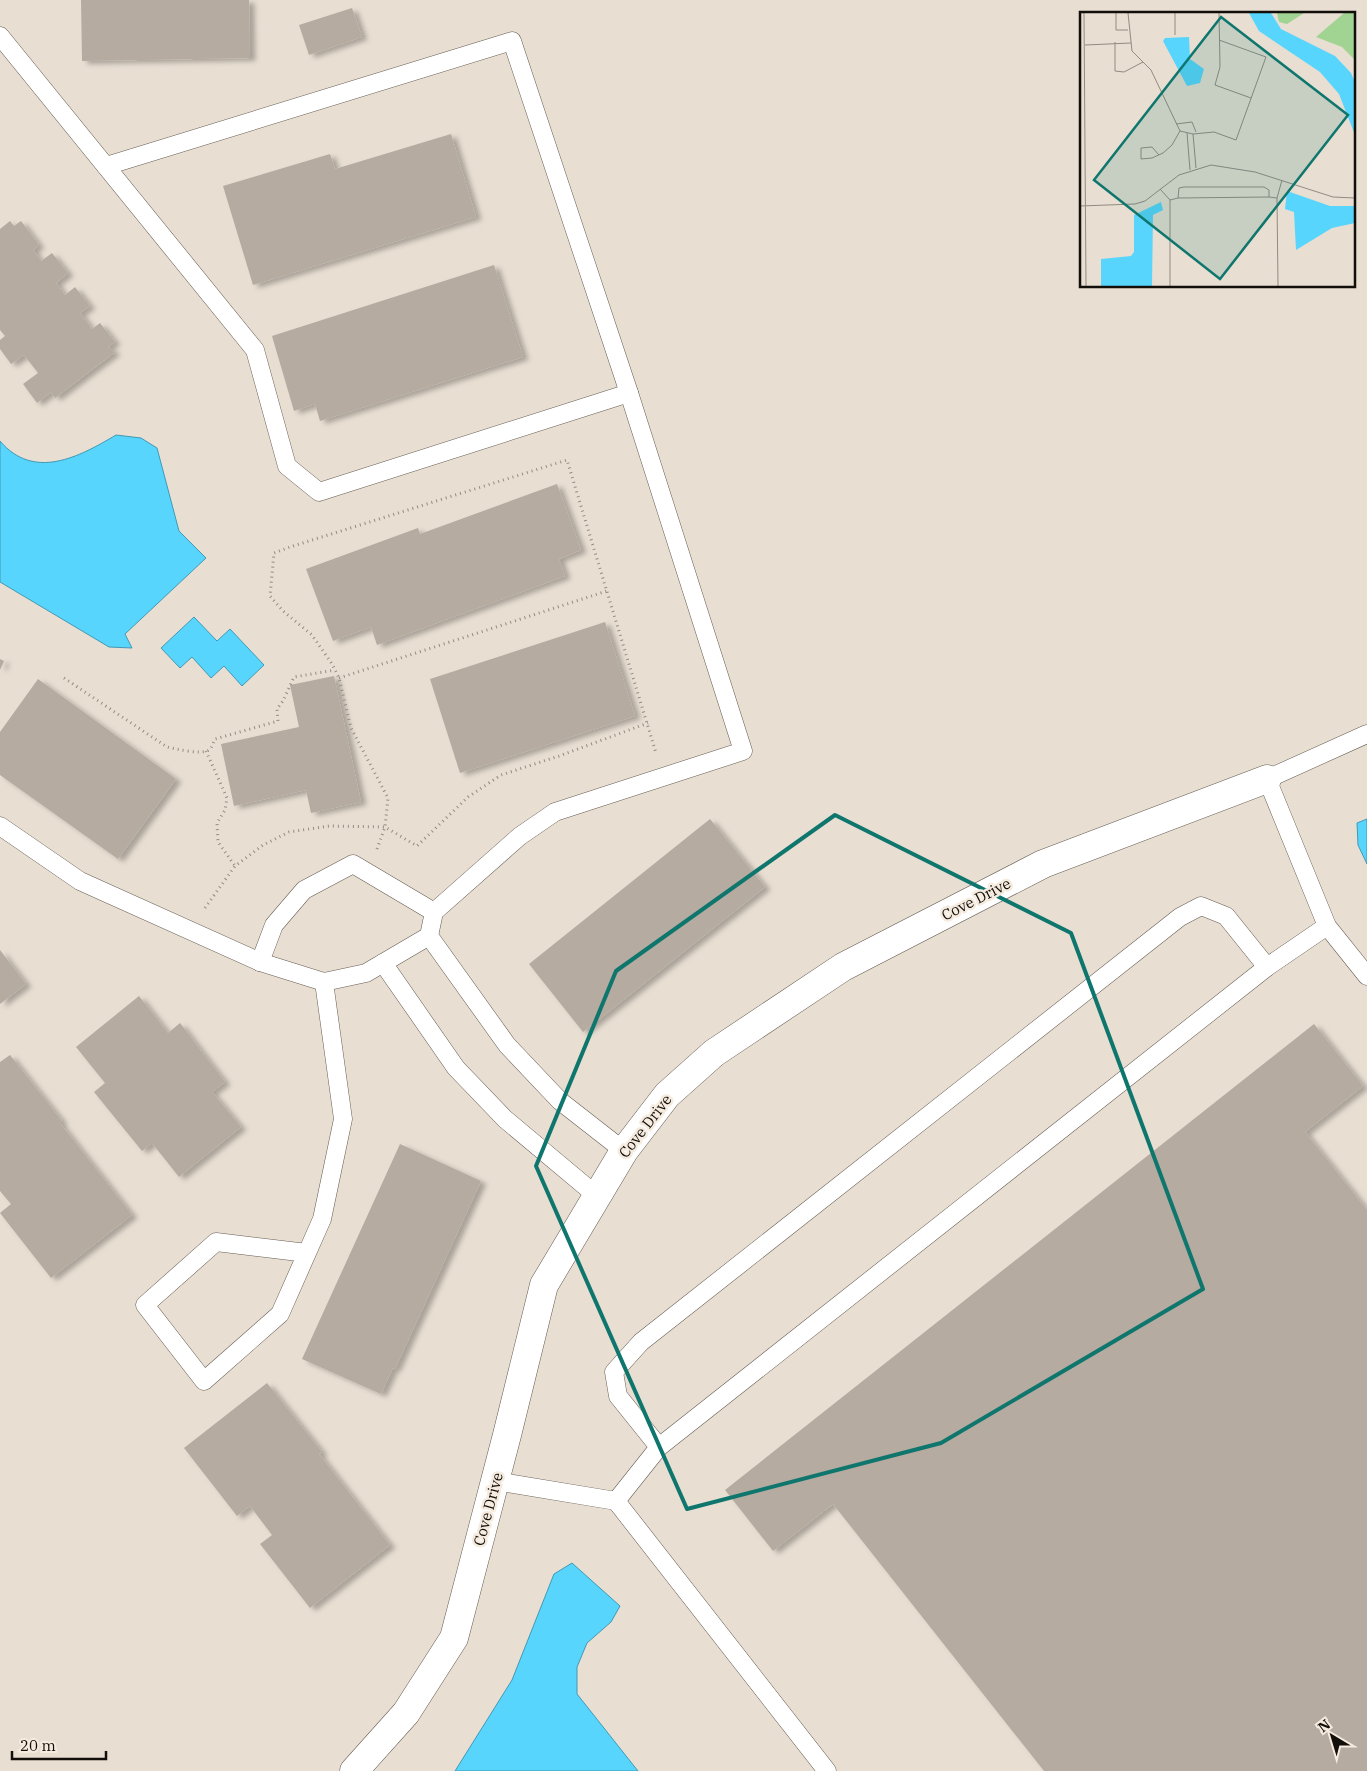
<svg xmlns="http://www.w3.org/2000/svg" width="1367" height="1771" font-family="'IBM Plex Serif',serif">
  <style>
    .water { fill: #57d5fd; stroke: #4299b4 }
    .building { fill: #b5aba0; filter: url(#shadow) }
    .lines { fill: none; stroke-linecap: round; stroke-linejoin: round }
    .service-casing { stroke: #665d53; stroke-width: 19 }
    .minor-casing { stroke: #665d53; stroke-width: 29 }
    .path { stroke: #948c83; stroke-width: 3; stroke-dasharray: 1 4; stroke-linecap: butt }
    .service { stroke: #fff; stroke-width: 18 }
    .minor { stroke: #fff; stroke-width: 28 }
    .marked { fill: none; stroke: #0f766e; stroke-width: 4; stroke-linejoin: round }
    .labels { text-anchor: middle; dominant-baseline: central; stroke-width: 5; stroke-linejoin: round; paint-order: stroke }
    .street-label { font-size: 15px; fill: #120e0a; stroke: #f6ebdf }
    .inset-road { fill: none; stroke: #928b82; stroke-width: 1 }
    .view { fill: #0f766e; fill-opacity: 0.15; stroke: #0f766e; stroke-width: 2.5 }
    .inset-edge { fill: none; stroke: #120e0a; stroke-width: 2.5 }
  </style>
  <defs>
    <filter id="shadow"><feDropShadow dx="5.5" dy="3" stdDeviation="2.5" flood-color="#0004"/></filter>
  </defs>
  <rect width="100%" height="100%" fill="#e8ded2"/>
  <g class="water">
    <path d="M 116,435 L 141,438 L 157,448 L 179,531 L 206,558 L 125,634 L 132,648 L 109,647 L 0,582 L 0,441 C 34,481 79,457 116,435 Z"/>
    <path d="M 194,617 L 217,641 L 230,629 L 264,665 L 242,686 L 224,666 L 211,678 L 192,657 L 180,668 L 161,648 Z"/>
    <path d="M 1367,819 L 1367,864 L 1358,845 L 1357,823 Z"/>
    <path d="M 572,1563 L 620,1606 L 611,1622 L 587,1643 L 577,1667 L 577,1694 L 638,1771 L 455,1771 L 512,1680 L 554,1574 Z"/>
  </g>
  <g class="building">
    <path d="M 81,0 L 249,0 L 250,58 L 82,61 Z"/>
    <path d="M 352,8 L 362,37 L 309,55 L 299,25 Z"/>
    <path d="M 451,134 L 476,217 L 253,285 L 223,186 L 330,154 L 335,169 Z"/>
    <path d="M 10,221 L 14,226 L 21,221 L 39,245 L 33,250 L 41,261 L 52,253 L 68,273 L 56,283 L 65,295 L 75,287 L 90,306 L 80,313 L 92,329 L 100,323 L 115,342 L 108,347 L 115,352 L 55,398 L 51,392 L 37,403 L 23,384 L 38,373 L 24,355 L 11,364 L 0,349 L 0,340 L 5,336 L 0,330 L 0,229 Z"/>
    <path d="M 494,265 L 523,357 L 320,421 L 315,404 L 294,411 L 272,336 Z"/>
    <path d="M 557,484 L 581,550 L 559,559 L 565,576 L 377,645 L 371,627 L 333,641 L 306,569 L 418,528 L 420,534 Z"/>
    <path d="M 605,622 L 635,716 L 460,773 L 430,679 Z"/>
    <path d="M 0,659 L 4,661 L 0,670 Z"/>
    <path d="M 334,676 L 361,802 L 311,813 L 306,790 L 234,806 L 221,744 L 299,727 L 290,685 Z"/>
    <path d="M 38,679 L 176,779 L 118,859 L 0,775 L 0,732 Z"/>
    <path d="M 710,819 L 765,887 L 583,1032 L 529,964 Z"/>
    <path d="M 0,950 L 26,984 L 0,1004 Z"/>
    <path d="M 139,996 L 168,1033 L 180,1023 L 202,1052 L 225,1082 L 212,1092 L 241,1127 L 179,1177 L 152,1143 L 142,1151 L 94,1092 L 105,1083 L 76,1047 Z"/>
    <path d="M 1314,1024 L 1363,1086 L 1305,1132 L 1367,1210 L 1367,1771 L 1044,1771 L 833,1504 L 773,1551 L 725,1490 Z"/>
    <path d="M 10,1055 L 62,1121 L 60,1123 L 132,1215 L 51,1278 L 0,1213 L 11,1204 L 0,1191 L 0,1062 Z"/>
    <path d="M 400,1144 L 481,1181 L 395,1369 L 393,1368 L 381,1394 L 302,1359 Z"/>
    <path d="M 267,1383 L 322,1452 L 319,1454 L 390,1545 L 310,1608 L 260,1544 L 272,1535 L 250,1506 L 237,1516 L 184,1448 Z"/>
  </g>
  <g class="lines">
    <defs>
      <g id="service">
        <path d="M 0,36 L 255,350 L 287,466 L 319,492 L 629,393"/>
        <path d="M 1367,734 L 1267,779 L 1327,926 L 1367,976"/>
        <path d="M 0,826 L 80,881 L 260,962 L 324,982 L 366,973 L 429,936 L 434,912 L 520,836 L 555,812 L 743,751 L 629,393 L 512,41 L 106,166"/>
        <path d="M 429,936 L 507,1045 L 560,1101 L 624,1151"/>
        <path d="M 260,962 L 274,925 L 304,890 L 353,864 L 434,912"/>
        <path d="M 383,963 L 456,1068 L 505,1119 L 597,1196"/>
        <path d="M 307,1253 L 216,1242 L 145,1305 L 204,1381 L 280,1314 L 322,1219 L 343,1119 L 324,982"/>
        <path d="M 659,1447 L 1267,967"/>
        <path d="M 495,1481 L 616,1501 L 659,1447 L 618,1396 L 614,1372 L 641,1342 L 1180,917 L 1201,906 L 1226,916 L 1267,967 L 1327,926"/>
        <path d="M 616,1501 L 827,1771"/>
      </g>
      <path id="minor" d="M 354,1771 L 406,1713 L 454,1638 L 507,1435 L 544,1285 L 624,1151 L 667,1095 L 714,1053 L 843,967 L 1043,864 L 1267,779"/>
    </defs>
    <use href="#service" class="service-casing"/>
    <use href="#minor" class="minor-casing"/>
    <g class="path">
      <path d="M 64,678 L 167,747 C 176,749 201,755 209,750 C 212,748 213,743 215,739 L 278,721 L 277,709 L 283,701 L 294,677 L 335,670"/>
      <path d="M 339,678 L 607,591"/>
      <path d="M 206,751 L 227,798 L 225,810 L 217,823 L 218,842 L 235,866"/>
      <path d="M 377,849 L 385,827 L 388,798 L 351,728 L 339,678 L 332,664 L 312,635 L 283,611 L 270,596 L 274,553 L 290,547 L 567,460 L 656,753"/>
      <path d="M 205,908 L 235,866 L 263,845 L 289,832 L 329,826 L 385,827 L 417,846 L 468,797 L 501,775 L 559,756 L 648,723"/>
    </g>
    <use href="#service" class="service"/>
    <use href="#minor" class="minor"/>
  </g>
  <path class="marked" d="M 835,815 L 1071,933 L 1203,1289 L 941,1443 L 687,1509 L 536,1166 L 616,971 Z"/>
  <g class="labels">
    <g class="street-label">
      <text transform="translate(976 899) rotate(-27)">Cove Drive</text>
      <text transform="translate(645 1126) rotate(-52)">Cove Drive</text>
      <text transform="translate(488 1509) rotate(-75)">Cove Drive</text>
    </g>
  </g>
  <g transform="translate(1080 12)">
    <rect width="275" height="275" fill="#e8ded2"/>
    <path d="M 197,1 L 224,1 L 207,12 L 199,10 ZM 264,1 L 275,1 L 275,48 L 262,35 L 236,25 Z" fill="#a1d393"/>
    <path d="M 169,1 L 191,1 L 201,17 L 255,44 L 271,61 L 275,70 L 275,123 L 259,82 L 240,60 L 179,19 ZM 109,25 L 110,47 L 124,57 L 120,71 L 107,74 L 83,29 L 85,26 ZM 207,179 L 250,194 L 275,194 L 275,211 L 252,216 L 216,238 L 214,200 L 205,197 ZM 81,190 L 83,198 L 73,203 L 72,274 L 21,274 L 21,247 L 51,244 L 54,240 L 54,203 Z" fill="#57d5fd"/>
    <path class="inset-road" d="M 4,1 L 6,274M 36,1 L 36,18 L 48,18M 48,1 L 52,39 L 71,58 L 100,119 L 113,122 L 134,120 L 156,128 L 186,45 L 139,28M 95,1 L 95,23M 139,1 L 140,55 L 135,73 L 171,86M 35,30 L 35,59 L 44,60 L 63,50M 5,33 L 51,31M 96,112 L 112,110 L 116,120M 107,121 L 110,158M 113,122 L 116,156M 79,143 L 72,135 L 61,136 L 61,147 L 72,146 L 83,141 L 92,133 L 100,119M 80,177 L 90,188 L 98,186 L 99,176 L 104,175 L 184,175 L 189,178 L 189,185 L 197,186M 98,186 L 189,185M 0,194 L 55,192 L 65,189 L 99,163 L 131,153 L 175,160 L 253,185 L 275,186M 90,274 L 90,188M 198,274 L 197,186 L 202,168"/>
    <path class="view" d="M 141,5 L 268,103 L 140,267 L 14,168 Z"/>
    <rect width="275" height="275" class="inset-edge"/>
  </g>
  <g transform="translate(1332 1736) rotate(322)" stroke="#f6ebdf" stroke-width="4" paint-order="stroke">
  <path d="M0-4L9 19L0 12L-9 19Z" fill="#120e0a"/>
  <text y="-8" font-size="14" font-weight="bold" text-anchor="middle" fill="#120e0a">N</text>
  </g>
  <path d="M12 1751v8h94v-8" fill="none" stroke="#120e0a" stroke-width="2.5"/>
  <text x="20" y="1751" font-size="15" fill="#120e0a" stroke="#f6ebdf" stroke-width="4" paint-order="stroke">20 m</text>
</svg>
